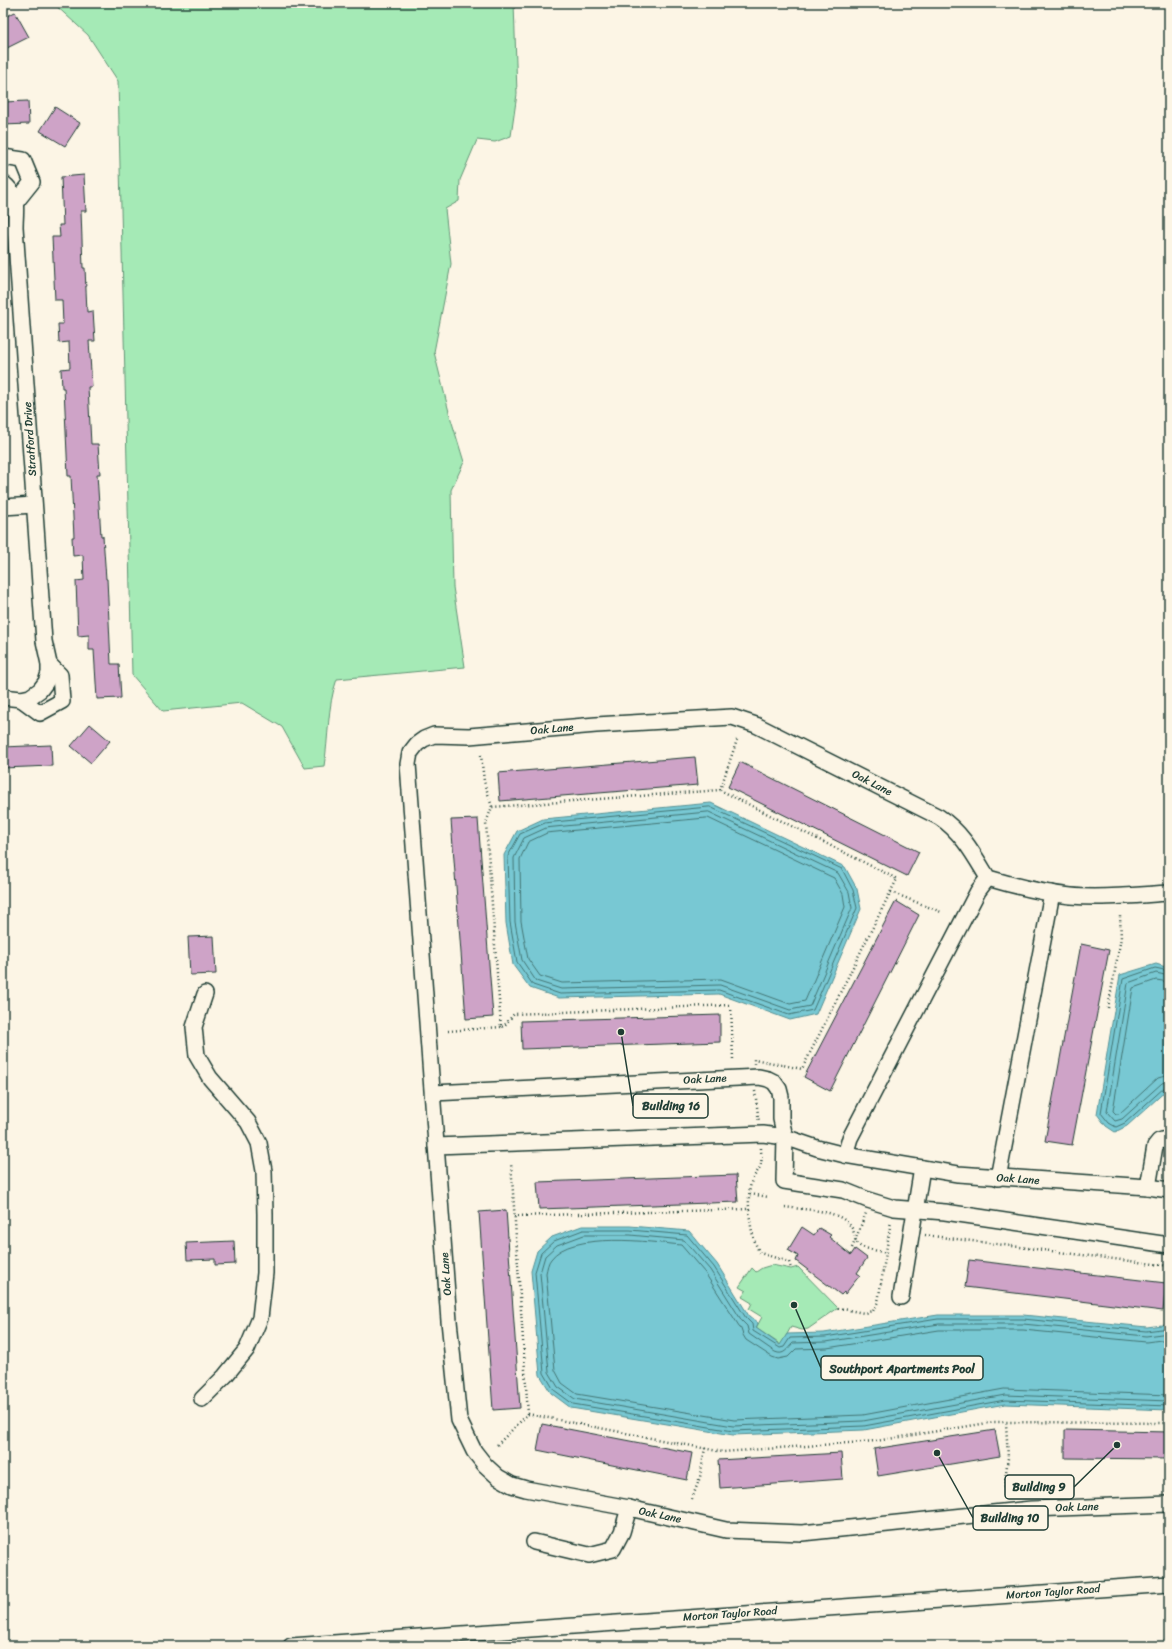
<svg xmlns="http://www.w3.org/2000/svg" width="1172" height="1649" font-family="Sriracha,sans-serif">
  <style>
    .green { fill: #a5eab6; stroke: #629475 }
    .water { fill: #78c8d3; stroke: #549093 }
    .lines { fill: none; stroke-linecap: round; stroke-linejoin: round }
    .shore { stroke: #437574; stroke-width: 1 }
    .building { fill: #cea3c7; stroke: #1f3d34 }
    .minor-casing { stroke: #1f3d34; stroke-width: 18 }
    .path { stroke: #1f3d34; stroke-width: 2.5; stroke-dasharray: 1 3; stroke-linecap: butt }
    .minor { stroke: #fcf5e5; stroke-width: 15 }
    .labels { text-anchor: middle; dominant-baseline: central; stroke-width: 3; stroke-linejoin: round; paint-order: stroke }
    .street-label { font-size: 11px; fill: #1f3d34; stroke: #fcf5e5 }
    .leader { fill: none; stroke: #1f3d34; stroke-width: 1.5 }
    .callout-dot { fill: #1f3d34; stroke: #fcf5e5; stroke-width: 1.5 }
    .callout { fill: #fcf5e5; stroke: #1f3d34; stroke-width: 1.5 }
    .callout-label { font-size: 12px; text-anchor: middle; font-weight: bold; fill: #1f3d34 }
  </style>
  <rect width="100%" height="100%" fill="#fcf5e5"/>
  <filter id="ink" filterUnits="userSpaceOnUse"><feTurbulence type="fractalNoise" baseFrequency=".025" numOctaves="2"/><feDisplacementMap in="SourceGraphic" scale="8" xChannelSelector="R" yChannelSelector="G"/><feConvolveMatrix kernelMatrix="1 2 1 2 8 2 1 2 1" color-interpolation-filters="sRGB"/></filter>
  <g filter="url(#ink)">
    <g class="green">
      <path d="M 53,3 L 514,3 L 517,94 L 511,136 L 495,142 L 477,140 L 460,180 L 459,201 L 445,209 L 451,264 L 434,352 L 450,416 L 464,462 L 451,490 L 453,587 L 465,667 L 337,679 C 327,707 329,737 324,766 L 305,768 L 282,727 L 242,703 L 163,711 L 132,675 L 118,81 L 88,35 Z"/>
      <path d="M 772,1265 L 791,1269 L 798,1267 L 838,1308 L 808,1329 L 802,1330 L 791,1327 L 781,1345 L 756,1328 L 762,1317 L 749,1309 L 752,1303 L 742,1297 L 746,1291 L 739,1287 L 752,1268 L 756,1272 L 762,1268 Z"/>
    </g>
    <g class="water">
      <path d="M 711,803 L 845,867 L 857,889 L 861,909 L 816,1014 L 790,1020 L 719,994 L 559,998 L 530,988 L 513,965 L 506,923 L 504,855 L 517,831 L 543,819 Z"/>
      <path d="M 1156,964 L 1169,968 L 1169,1088 L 1127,1126 L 1115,1132 L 1106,1126 L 1097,1114 L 1120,975 Z"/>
      <path d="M 582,1226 L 630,1226 L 689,1231 L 717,1264 L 749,1316 L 758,1323 L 756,1328 L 780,1345 L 787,1334 L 824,1333 L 938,1315 L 1023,1315 L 1147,1327 L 1169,1324 L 1169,1410 L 1005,1404 L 864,1430 L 733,1435 L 571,1408 L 551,1393 L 540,1375 L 531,1271 L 537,1251 L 552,1237 Z"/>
    </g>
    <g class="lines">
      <g class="shore">
        <path d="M 710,807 L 842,869 L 853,890 L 857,908 L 813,1010 L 789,1015 L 719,990 L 560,994 L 533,985 L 517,962 L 510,922 L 508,856 L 520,834 L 545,823 Z"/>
        <path d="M 709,812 L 838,873 L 849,892 L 852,908 L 810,1006 L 790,1010 L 720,985 L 561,989 L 536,981 L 522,960 L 515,922 L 514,858 L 524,838 L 546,828 Z"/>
        <path d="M 708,818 L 834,878 L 843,894 L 845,907 L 805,1001 L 790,1004 L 721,979 L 562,983 L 540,976 L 528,959 L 521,921 L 520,859 L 528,842 L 547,833 Z"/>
        <path d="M 1169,971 L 1155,968 L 1123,979 L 1101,1113 L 1109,1123 L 1116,1127 L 1125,1123 L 1165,1087 L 1169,1086"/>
        <path d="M 1169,976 L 1156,973 L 1128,983 L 1107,1112 L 1115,1121 L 1122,1119 L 1162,1083 L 1169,1081"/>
        <path d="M 1169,982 L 1156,980 L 1133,988 L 1113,1111 L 1116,1114 L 1119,1114 L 1158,1078 L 1169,1075"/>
        <path d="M 1169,1328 L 1146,1331 L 1023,1319 L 938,1319 L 825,1337 L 790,1338 L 784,1347 L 780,1348 L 753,1331 L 752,1324 L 746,1318 L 714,1267 L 687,1235 L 630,1230 L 583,1230 L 554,1241 L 541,1253 L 535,1272 L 544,1373 L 554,1390 L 573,1404 L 733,1431 L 864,1426 L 1005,1400 L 1169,1406"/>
        <path d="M 1169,1333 L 1146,1336 L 1023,1324 L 939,1324 L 826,1342 L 793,1343 C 787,1349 784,1356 775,1352 L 749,1334 L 747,1326 L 742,1321 L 710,1270 L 684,1240 L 630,1235 L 584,1235 L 557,1245 L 545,1256 L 540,1273 L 549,1372 L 558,1387 L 575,1399 L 733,1426 L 863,1421 L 1005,1395 L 1169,1401"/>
        <path d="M 1169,1339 L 1146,1342 L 1023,1330 L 939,1330 L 827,1348 L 796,1349 L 788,1357 L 778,1359 L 772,1357 L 746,1340 L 743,1335 L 741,1329 L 705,1273 L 681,1245 C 651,1242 571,1231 551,1259 C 548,1262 547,1269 546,1273 L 555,1370 L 562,1383 L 577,1394 L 734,1420 L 863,1415 L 1004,1389 L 1169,1395"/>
      </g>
    </g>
    <g class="building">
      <path d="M 15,12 L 29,37 L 3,50 L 3,18 Z"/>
      <path d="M 28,101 L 29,124 L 3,125 L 3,102 Z"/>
      <path d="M 55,107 L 80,123 L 65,146 L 40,131 Z"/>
      <path d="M 84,175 L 86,211 L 81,211 L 83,268 L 85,268 L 87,312 L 93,311 L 95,341 L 89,341 L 92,387 L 88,387 L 91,444 L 98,444 L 100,474 L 97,474 L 101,536 L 103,536 L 106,579 L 107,579 L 111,664 L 119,664 L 121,698 L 97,699 L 94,650 L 89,650 L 89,635 L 78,636 L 76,581 L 84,580 L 83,555 L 73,556 L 72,537 L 74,537 L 71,476 L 68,476 L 64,388 L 62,388 L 61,369 L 70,368 L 69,342 L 59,343 L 58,324 L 63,324 L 62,300 L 55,300 L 52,237 L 60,237 L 59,225 L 63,225 L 61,177 Z"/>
      <path d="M 90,724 L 110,741 L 91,763 L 71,746 Z"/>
      <path d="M 51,745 L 52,766 L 3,768 L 3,747 Z"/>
      <path d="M 695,757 L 698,785 L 500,801 L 498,773 Z"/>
      <path d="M 740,762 L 919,852 L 907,876 L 728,787 Z"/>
      <path d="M 478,819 L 493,1017 L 466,1019 L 451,820 Z"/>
      <path d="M 896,901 L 919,915 L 830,1091 L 804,1077 Z"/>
      <path d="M 214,936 L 216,974 L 190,975 L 188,937 Z"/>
      <path d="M 1081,944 L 1109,950 L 1072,1145 L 1045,1141 Z"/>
      <path d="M 720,1015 L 720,1042 L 522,1049 L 521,1021 Z"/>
      <path d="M 736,1175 L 738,1202 L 539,1209 L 537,1182 Z"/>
      <path d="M 506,1210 L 520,1408 L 493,1410 L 479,1212 Z"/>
      <path d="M 802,1227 L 814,1235 L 819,1228 L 831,1235 L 829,1237 L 851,1255 L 855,1249 L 867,1258 L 857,1273 L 860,1275 L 845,1294 L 844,1292 L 841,1295 L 796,1261 L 798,1256 L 788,1250 Z"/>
      <path d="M 234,1241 L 235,1264 L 215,1265 L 215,1259 L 187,1260 L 186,1243 Z"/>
      <path d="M 969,1260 L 1166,1283 L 1163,1311 L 965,1287 Z"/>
      <path d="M 542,1424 L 692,1453 L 687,1480 L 537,1450 Z"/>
      <path d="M 995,1430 L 1000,1456 L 878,1476 L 874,1449 Z"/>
      <path d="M 1065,1430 L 1169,1432 L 1169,1459 L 1065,1458 Z"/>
      <path d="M 841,1453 L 843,1479 L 720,1488 L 718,1460 Z"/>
    </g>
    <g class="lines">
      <defs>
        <g id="minor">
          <path d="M 3,157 L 23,160 L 32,182 L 16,202"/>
          <path d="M 3,183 C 20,196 15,209 15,227 L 44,641 L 49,664 L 49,673 L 46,682 L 40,690 L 30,697 L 21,699 L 3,697"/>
          <path d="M 3,507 L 34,505"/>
          <path d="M 21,699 L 40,713 L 62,701 L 60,675 L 49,664"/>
          <path d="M 1169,893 C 1137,895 1103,899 1071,896 C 1043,893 1015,886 988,878 C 974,855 962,832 939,817 L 756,725 L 732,717 L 596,725 L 469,736 L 434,735 L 424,739 L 417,744 L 410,753 L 408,764 L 449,1321 L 459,1420 L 474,1451 L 485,1465 L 498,1477 L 512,1485 L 526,1489 L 629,1508 L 726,1530 L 802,1533 L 1031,1509 L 1169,1504"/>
          <path d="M 433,1093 L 759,1077 L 768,1079 L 774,1082 L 779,1089 L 781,1097 L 781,1119 L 785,1137 L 784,1181 L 843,1190 L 868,1200 L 894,1208 L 945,1212 L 1169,1245"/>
          <path d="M 436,1146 L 763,1134 L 785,1137 L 817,1148 L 845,1155 L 958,1174 L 1148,1187 L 1169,1190"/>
          <path d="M 845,1155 L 850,1138 L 978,891 L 988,878"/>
          <path d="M 998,1178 L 1052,893"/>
          <path d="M 1148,1187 L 1155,1146 L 1159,1141 L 1169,1138"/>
          <path d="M 901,1297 L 922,1168"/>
          <path d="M 202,1399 L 225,1376 L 247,1349 L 260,1318 L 265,1273 L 265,1214 L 264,1171 L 259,1143 L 248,1122 L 210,1078 L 197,1056 L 194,1027 L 205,994"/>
          <path d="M 534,1542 L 589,1555 L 613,1549 L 622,1532 L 629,1508"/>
          <path d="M 291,1646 L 1169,1584"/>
        </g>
      </defs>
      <use href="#minor" class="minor-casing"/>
      <g class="path">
        <path d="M 481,755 L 484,781 L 492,807"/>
        <path d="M 720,790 L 737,740"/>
        <path d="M 891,892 L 941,912"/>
        <path d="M 1108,1008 L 1121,938 L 1120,916"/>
        <path d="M 448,1031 L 501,1027"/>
        <path d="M 733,1059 L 731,1005 L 514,1014 L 504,1026 L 501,1027 L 486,823 L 492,807 L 720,790 L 897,879 L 802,1069 L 754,1059 L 754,1064"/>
        <path d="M 755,1091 L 759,1122"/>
        <path d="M 761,1148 C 761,1153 762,1159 761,1164 C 759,1171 753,1176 751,1183 C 746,1202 750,1237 760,1253 L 789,1262 L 791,1269"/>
        <path d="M 750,1194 L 769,1197"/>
        <path d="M 785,1207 C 804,1210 832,1209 847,1222 C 857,1231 853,1241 860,1246 C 865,1249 880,1251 886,1253"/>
        <path d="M 514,1216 L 750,1209"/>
        <path d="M 925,1235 L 1169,1266"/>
        <path d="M 852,1248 L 866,1213"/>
        <path d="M 838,1308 L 864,1313 L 873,1311 L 878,1302 L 891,1221"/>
        <path d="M 528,1414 L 723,1452 L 876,1441 L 994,1422 L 1169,1423"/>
        <path d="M 497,1445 L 528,1414 L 511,1163"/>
        <path d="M 1004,1487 L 1008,1458 L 1006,1423"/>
        <path d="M 692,1499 L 700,1477 L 705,1448"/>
      </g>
      <use href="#minor" class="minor"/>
    </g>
  </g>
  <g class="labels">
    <g class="street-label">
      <text transform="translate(30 439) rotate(-94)">Stratford Drive</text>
      <text transform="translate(552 729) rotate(-5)">Oak Lane</text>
      <text transform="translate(872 783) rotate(27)">Oak Lane</text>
      <text transform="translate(705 1079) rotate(-3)">Oak Lane</text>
      <text transform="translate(1018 1179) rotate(4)">Oak Lane</text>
      <text transform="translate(446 1274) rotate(-94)">Oak Lane</text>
      <text transform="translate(1077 1507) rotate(-2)">Oak Lane</text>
      <text transform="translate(660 1515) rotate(12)">Oak Lane</text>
      <text transform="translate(1053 1592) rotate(-4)">Morton Taylor Road</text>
      <text transform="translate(730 1614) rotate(-4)">Morton Taylor Road</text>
    </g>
  </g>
  <path class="leader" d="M621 1032L633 1106M794 1305L821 1368M1117 1445L1074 1487M937 1453L973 1518"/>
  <g class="callout-dot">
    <circle cx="621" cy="1032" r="4"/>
    <circle cx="794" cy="1305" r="4"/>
    <circle cx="1117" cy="1445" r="4"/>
    <circle cx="937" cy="1453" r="4"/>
  </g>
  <g class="callout">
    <rect x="633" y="1094" width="75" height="24" rx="4"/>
    <rect x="821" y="1356" width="162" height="24" rx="4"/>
    <rect x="1005" y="1475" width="69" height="24" rx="4"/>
    <rect x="973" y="1506" width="75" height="24" rx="4"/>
  </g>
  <g class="callout-label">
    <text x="671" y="1110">Building 16</text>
    <text x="902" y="1373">Southport Apartments Pool</text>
    <text x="1039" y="1491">Building 9</text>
    <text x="1010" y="1522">Building 10</text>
  </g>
  <rect width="1172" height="1649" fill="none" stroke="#fcf5e5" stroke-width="16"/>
  <rect x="8" y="8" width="1156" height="1633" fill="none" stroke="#1f3d34" stroke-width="1.5" filter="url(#ink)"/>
</svg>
